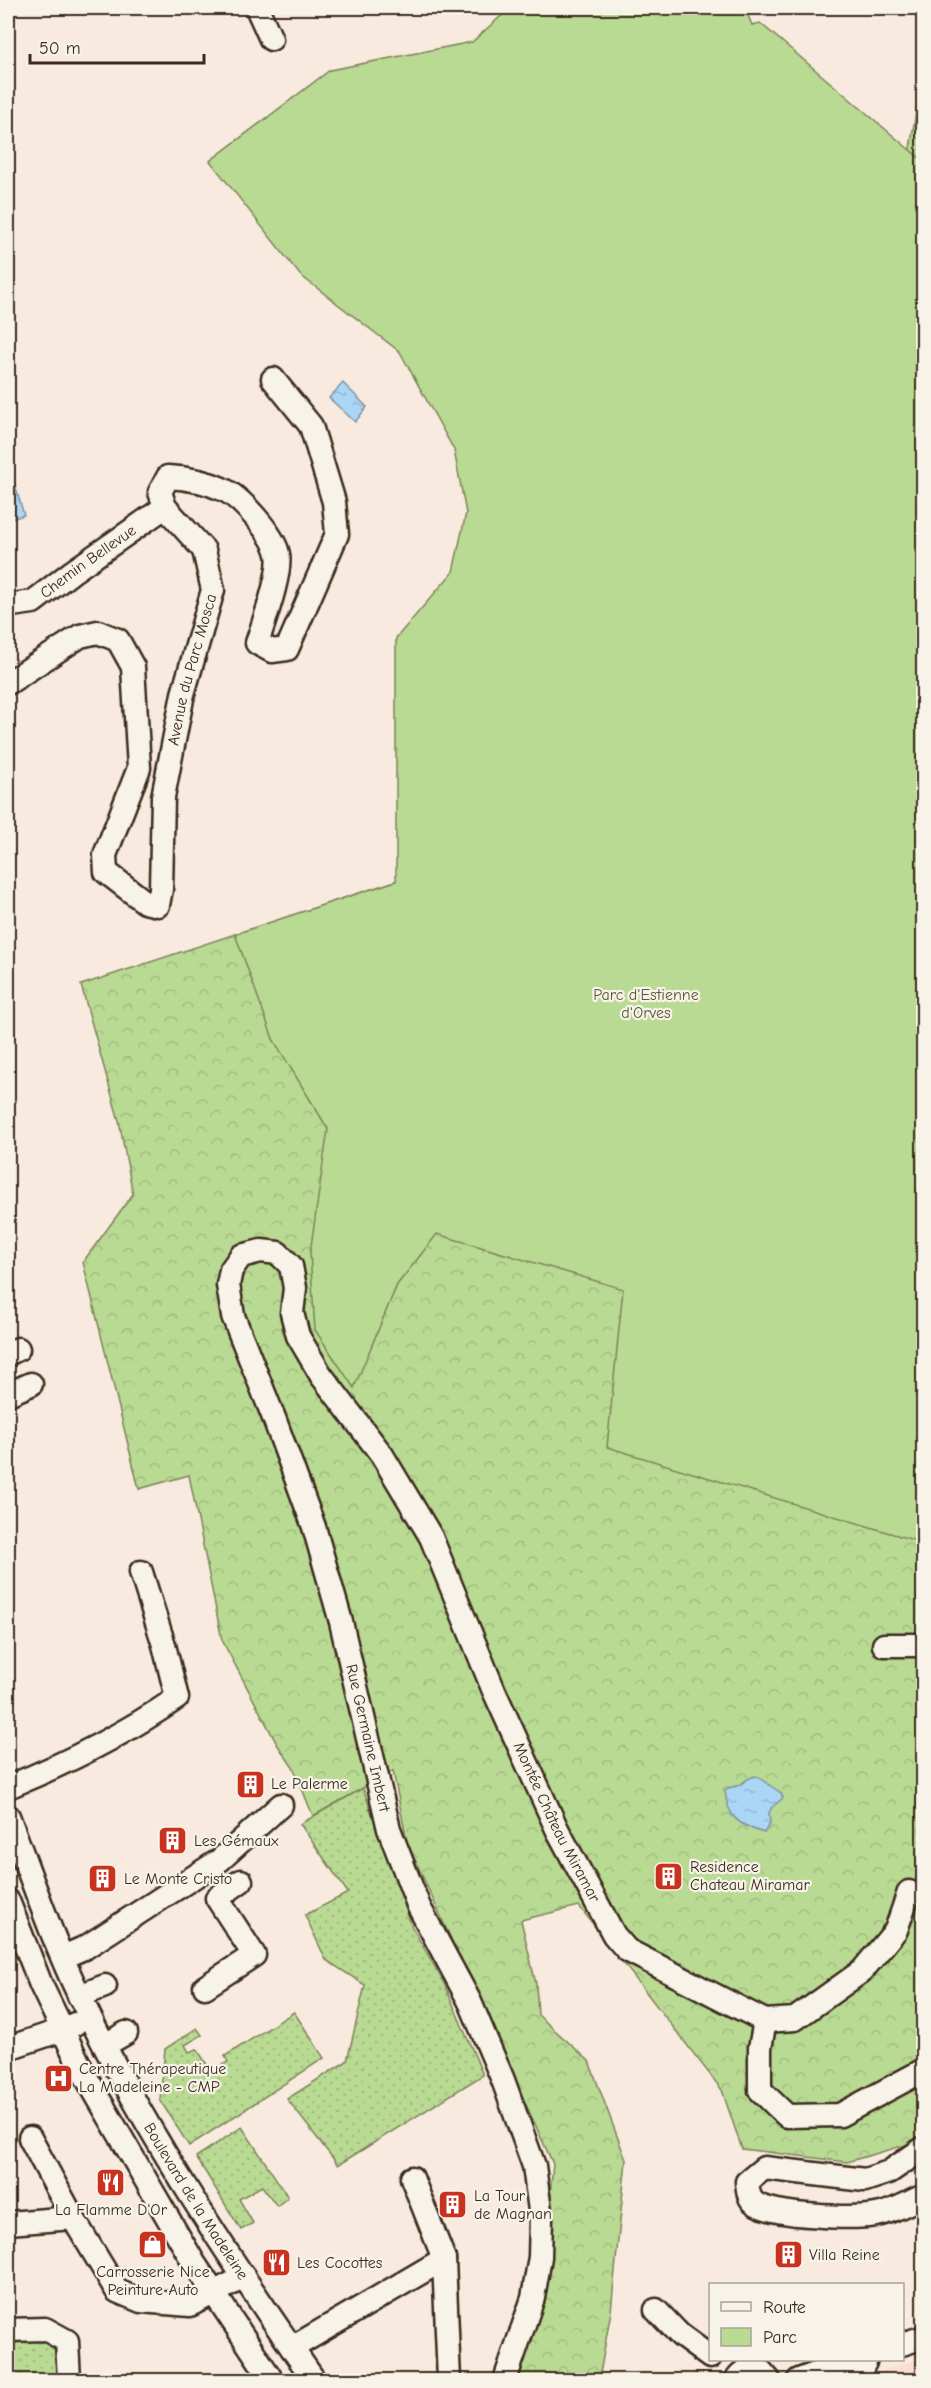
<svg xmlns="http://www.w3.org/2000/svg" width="931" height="2388" font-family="'Comic Neue',sans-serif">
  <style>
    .built { fill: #fadfd1 }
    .grass { fill: url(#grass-dots); stroke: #7a8258; stroke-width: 1.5 }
    .forest { fill: url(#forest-crowns); stroke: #7a8258; stroke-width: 1.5 }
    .park { fill: #b9da93; stroke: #7a8258; stroke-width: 1.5 }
    .water { fill: url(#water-ripples); stroke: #7e91a0; stroke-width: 1.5 }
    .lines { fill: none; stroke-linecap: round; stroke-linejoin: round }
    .minor-casing { stroke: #3b2a1e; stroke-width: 27 }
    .minor { stroke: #f7f3e8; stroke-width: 22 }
    .labels { text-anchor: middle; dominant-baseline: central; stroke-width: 4.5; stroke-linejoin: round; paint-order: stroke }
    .street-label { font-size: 16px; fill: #3b2a1e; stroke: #f7f3e8 }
    .park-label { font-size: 16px; fill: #5a563b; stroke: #f7f3e8 }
    .poi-label { font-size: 16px; fill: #3b2a1e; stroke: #f7f3e8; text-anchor: start }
  </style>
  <defs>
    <pattern id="grass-dots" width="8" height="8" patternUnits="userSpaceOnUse" patternTransform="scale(1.5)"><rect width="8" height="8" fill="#b9da93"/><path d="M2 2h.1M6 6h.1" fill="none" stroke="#a0bb7e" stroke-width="1.8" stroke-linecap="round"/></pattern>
    <pattern id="forest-crowns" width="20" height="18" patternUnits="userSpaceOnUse" patternTransform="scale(1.5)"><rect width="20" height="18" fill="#b9da93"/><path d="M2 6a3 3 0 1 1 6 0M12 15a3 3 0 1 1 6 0" fill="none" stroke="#a0bb7e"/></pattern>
    <pattern id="water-ripples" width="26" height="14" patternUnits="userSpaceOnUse" patternTransform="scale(1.5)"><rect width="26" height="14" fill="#abd6f6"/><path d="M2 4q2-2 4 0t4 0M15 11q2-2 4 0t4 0" fill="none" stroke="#94b8d2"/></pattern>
  </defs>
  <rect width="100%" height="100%" fill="#f8eade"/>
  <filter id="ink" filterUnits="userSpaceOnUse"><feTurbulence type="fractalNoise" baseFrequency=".0167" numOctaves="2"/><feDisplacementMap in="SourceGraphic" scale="12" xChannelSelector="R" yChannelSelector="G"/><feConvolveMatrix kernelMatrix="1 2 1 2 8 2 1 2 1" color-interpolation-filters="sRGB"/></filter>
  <g filter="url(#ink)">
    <path class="built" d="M 923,2357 L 923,2380 L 856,2380 Z"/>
    <g class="grass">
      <path d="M 363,1788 L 412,1927 L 444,1983 L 483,2075 L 338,2165 L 287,2099 L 347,2061 L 365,1985 L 326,1960 L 305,1915 L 348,1893 L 300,1824 Z"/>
      <path d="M 294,2012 L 324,2058 L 189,2146 L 160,2100 L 165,2049 L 197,2028 L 202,2035 L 185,2045 L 189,2052 L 197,2049 L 211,2071 L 228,2062 L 225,2056 Z"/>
      <path d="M 242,2127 L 288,2197 L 277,2206 L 262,2186 L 239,2199 L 253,2223 L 241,2230 L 196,2157 Z"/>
      <path d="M 42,2338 C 59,2350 59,2361 60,2380 L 8,2380 L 8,2339 Z"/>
    </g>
    <path class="forest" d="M 923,70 L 923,2140 L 847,2162 L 742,2149 L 722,2090 L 579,1906 L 521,1920 L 536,1984 L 538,2015 L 589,2061 L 626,2160 L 611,2311 L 599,2380 L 518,2380 L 540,2301 L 553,2164 L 407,1842 L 393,1771 L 313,1816 L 294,1769 L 277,1744 L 222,1640 L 189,1475 L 139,1489 L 83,1262 L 133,1194 L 119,1121 L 81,985 L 574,822 L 898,220 Z"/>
    <path class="park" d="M 510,8 L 745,8 L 752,25 L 760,23 L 923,161 L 923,1543 L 607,1447 L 623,1289 L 437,1234 L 397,1285 L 354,1388 L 315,1330 L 310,1253 L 328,1129 L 273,1039 L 235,934 L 396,881 L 396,638 L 453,572 L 466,513 L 454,450 L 400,352 L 300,275 L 210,161 L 330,70 L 472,42 Z"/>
    <g class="water">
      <path d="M 343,383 L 367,407 L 355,422 L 329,398 Z"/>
      <path d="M 8,482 L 14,482 L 24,515 L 8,520 Z"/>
      <path d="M 756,1776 L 781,1793 L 783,1798 L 772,1807 L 769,1813 L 770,1823 L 764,1833 C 738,1825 727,1817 725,1790 C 730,1786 734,1788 739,1785 C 746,1781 748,1777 756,1776 Z"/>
    </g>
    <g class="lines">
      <defs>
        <g id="minor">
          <path d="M 257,8 L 271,39"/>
          <path id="s1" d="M 8,603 L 12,605 L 33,602 L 72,572 L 165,507"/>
          <path id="s2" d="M 8,683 L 80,636 L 98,632 L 118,640 L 133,667 L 139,768 L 105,855 L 106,872 L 145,902 L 158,905 L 161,889 L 163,797 L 183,694 L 213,590 L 204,550 L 165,507 L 160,492 L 168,477 C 187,478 205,481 222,489 C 240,496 274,535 278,554 C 282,573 263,624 257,643 L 272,651 L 287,649 L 337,534 L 334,502 L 311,426 L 273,379"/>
          <path d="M 8,1354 L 18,1349"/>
          <path d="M 8,1394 L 31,1384"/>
          <path d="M 884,1645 L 924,1645"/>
          <path d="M 8,1787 C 67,1763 125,1734 177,1698 L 164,1645 L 141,1572"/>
          <path id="s3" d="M 8,1816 C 31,1876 52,1939 80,1997 C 145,2132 229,2258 314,2380"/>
          <path d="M 8,1901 L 41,1985 L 82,2070 L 194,2263 L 272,2380"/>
          <path d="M 63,1957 L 86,1947 L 220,1860 L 281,1805"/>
          <path d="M 205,1987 L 254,1955 L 217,1898 L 241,1881"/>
          <path d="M 79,1996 L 105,1986"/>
          <path d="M 765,2021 L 760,2048 L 760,2090 L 787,2116 L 840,2115 L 924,2070"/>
          <path d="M 105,2045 L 126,2033"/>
          <path d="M 8,2048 L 62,2030 L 75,2024"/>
          <path d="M 30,2138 L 73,2218"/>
          <path d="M 924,2148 L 889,2172 L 865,2180 L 764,2168 L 747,2182 C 748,2190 748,2198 755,2203 C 771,2216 854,2219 876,2215 C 891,2213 909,2202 924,2196"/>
          <path d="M 412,2178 L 444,2259"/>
          <path d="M 8,2223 L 73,2218 L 117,2291 L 141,2301 L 190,2305 L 244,2277"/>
          <path d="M 656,2310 L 680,2335 L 710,2357"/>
          <path d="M 8,2330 L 45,2329 L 67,2341 L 69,2380"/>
          <path d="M 902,2344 L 924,2337"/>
          <path d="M 292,2348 L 444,2259 L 449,2380"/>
          <path id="s4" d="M 505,2380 L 533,2298 L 540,2257 L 541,2218 L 534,2166 L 503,2080 L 470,2002 L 419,1907 L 389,1829 L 341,1622 L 314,1527 L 274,1418 L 233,1316 L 228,1285 L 231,1270 L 241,1256 L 261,1251 L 278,1253 L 291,1266 L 295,1288 L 292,1313 L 298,1336 L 321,1375 L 382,1455 L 431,1537 L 494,1691 L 557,1829 L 614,1935 L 627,1950 L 765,2021 L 795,2019 L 862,1971 L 896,1930 L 909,1892"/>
          <path d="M 736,2380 C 742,2370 750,2368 761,2371 L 769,2380"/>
          <path d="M 799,2380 L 853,2360"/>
          <path d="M 856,2380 L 866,2360"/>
        </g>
      </defs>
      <use href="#minor" class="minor-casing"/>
      <use href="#minor" class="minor"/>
    </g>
  </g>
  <defs>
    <symbol id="building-square" viewBox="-11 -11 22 22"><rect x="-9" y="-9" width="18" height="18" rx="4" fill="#c8321e" stroke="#f7f3e8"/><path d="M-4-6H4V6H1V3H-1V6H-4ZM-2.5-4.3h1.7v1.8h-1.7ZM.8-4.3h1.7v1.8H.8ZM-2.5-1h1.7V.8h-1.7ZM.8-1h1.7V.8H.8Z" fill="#fff"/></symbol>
    <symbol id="hospital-square" viewBox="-11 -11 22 22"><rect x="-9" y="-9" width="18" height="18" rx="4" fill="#c8321e" stroke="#f7f3e8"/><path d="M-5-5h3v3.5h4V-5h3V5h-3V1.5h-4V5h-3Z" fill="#fff"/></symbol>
    <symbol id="restaurant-square" viewBox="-11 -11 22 22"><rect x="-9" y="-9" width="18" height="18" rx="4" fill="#c8321e" stroke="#f7f3e8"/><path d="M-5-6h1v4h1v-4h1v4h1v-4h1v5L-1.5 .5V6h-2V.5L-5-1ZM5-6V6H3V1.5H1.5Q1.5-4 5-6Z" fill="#fff"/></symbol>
    <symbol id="shop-square" viewBox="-11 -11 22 22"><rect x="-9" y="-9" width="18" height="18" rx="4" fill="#c8321e" stroke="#f7f3e8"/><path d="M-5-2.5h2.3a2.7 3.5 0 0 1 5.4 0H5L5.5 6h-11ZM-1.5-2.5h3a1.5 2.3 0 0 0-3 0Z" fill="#fff"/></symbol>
  </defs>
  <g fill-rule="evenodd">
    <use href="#building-square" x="234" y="1768" width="33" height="33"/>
    <use href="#building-square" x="156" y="1824" width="33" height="33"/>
    <use href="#building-square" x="652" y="1860" width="33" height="33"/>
    <use href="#building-square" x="86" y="1862" width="33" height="33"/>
    <use href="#hospital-square" x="42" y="2062" width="33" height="33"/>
    <use href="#restaurant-square" x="94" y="2166" width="33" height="33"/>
    <use href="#building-square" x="436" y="2188" width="33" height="33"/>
    <use href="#shop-square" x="136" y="2228" width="33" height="33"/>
    <use href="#building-square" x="772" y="2238" width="33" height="33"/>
    <use href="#restaurant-square" x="260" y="2246" width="33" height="33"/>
  </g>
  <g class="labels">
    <g class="street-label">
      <text stroke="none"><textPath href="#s1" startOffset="94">Chemin Bellevue</textPath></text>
      <text stroke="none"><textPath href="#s2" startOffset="670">Avenue du Parc Mosca</textPath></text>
      <text transform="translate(368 1738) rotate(77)">Rue Germaine Imbert</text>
      <text stroke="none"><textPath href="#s4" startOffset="1869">Montée Château Miramar</textPath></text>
      <text stroke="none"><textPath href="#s3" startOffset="430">Boulevard de la Madeleine</textPath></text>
    </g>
    <g class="park-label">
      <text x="646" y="995">Parc d'Estienne<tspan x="646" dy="18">d'Orves</tspan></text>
    </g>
    <g class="poi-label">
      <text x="271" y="1784">Le Palerme</text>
      <text x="194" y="1841">Les Gémaux</text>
      <text x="690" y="1867">Residence<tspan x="690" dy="18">Chateau Miramar</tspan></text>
      <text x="124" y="1879">Le Monte Cristo</text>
      <text x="79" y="2069">Centre Thérapeutique<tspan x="79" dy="18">La Madeleine - CMP</tspan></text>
      <text x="474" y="2196">La Tour<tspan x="474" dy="18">de Magnan</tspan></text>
      <text x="111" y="2210" text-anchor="middle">La Flamme D'Or</text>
      <text x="809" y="2255">Villa Reine</text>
      <text x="297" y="2263">Les Cocottes</text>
      <text x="153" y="2272" text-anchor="middle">Carrosserie Nice<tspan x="153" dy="18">Peinture Auto</tspan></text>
    </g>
  </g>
  <rect width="931" height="2388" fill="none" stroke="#f7f3e8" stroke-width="30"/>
  <rect x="15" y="15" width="901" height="2358" fill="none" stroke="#3b2a1e" stroke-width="2" filter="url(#ink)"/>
  <rect x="709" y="2283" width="195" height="78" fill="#f7f3e8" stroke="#aca397" stroke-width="1.5"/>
  <rect x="721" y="2302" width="30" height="9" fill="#f7f3e8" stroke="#aca397" stroke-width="1.5"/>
  <text x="763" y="2313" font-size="18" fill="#3b2a1e">Route</text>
  <rect x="721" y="2328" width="30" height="18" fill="#b9da93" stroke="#aca397" stroke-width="1.5"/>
  <text x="763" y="2343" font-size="18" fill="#3b2a1e">Parc</text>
  <path d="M30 54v9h174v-9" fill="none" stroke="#3b2a1e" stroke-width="3"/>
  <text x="39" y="54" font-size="18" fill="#3b2a1e" stroke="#f7f3e8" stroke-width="4.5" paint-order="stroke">50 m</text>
</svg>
